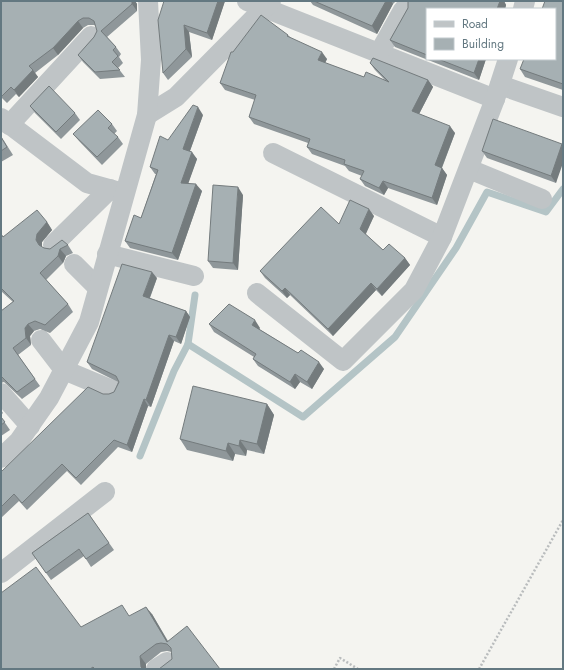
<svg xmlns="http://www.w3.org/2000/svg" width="564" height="670" font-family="Jost,sans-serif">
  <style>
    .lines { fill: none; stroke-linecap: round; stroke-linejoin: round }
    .stream { stroke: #b4c4c6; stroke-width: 7 }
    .path { stroke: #b9bcbd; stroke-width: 2.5; stroke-dasharray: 2 2; stroke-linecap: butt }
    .minor { stroke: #bfc4c6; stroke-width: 20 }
    .wall { fill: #8f979a }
    .shaded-wall { fill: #747b7d }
    .building { fill: #a6b0b3; stroke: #747b7d }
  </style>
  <rect width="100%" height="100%" fill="#f4f4f0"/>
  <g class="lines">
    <g class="stream">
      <path d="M 188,344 L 303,417 L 395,337 L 456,248 L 487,192 L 546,212 L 563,189"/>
      <path d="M 140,456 L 174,371 L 188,344 L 195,295"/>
    </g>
    <g class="path">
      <path d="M 334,669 L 340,658 L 358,669"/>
      <path d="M 479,669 L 563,520"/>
    </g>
    <g class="minor">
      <path d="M 247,1 L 495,99"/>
      <path d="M 523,9 L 525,1"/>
      <path d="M 379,53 L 403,10"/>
      <path d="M 500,85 L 563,107"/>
      <path d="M 147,115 L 176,97 L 271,1"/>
      <path d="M 1,118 L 87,183 L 123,193"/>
      <path d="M 9,125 L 91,36"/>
      <path d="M 273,153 L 442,237"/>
      <path d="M 469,169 L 542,199"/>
      <path d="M 53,245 L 110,189"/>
      <path d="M 107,254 L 194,276"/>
      <path d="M 74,264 L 98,288"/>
      <path d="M 257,293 L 343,361 L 414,290 L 442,237 L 495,99 L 508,59"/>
      <path d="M 41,340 L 64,370 L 112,390"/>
      <path d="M 1,393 L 30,426"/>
      <path d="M 1,458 L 19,441 L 49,398 L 89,322 L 147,115 L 151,60 L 148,1"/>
      <path d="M 1,573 L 105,492"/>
      <path d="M 156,669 L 167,662"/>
    </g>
  </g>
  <g class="wall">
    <path d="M 1,1 L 135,1 L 137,4 L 137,11 L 107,37 L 116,47 L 121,54 L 119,57 L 123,63 L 118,68 L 125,77 L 100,79 L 83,62 L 78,55 L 94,37 L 97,31 L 96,26 L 94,25 L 88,25 L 83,28 L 58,55 L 35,73 L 38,77 L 19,97 L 16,94 L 7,103 L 1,97 Z"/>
    <path d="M 164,1 L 225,1 L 212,40 L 189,32 L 192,57 L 168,80 L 163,73 Z"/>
    <path d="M 310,1 L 396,1 L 393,4 L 377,34 L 313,5 Z"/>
    <path d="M 408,1 L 504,1 L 506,5 L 505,9 L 427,9 L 427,59 L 486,59 L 479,80 L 395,47 L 390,40 L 408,8 Z"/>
    <path d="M 563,1 L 563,90 L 525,77 L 520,69 Z"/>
    <path d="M 288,35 L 291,38 L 327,59 L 325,63 L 364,77 L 385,80 L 375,70 L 370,63 L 428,80 L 433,87 L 419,114 L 455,133 L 442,168 L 447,175 L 437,205 L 388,188 L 384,195 L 365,186 L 360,179 L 362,176 L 349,171 L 345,166 L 312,154 L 307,147 L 308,143 L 254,124 L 249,117 L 255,100 L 225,90 L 220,83 L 233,52 Z"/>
    <path d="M 30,106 L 75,113 L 80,120 L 61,139 L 35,113 Z"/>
    <path d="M 203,115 L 190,151 L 197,159 L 188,183 L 202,191 L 178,260 L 130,248 L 125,241 L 141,218 L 156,174 L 155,174 L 150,167 L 168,140 Z"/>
    <path d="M 112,124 L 117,131 L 114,134 L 118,137 L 123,144 L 102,165 L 79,141 L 73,134 Z"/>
    <path d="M 1,136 L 13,155 L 1,162 Z"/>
    <path d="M 562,144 L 556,183 L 487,158 L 482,151 Z"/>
    <path d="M 243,195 L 238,270 L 213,268 L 208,261 Z"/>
    <path d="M 374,216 L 365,234 L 383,250 L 405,258 L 410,265 L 382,296 L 376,290 L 333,336 L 290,295 L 287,298 L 265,278 L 260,271 L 339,224 Z"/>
    <path d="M 47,222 L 52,230 L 42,242 L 42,247 L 44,248 L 50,249 L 68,245 L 73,253 L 66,256 L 63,263 L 46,280 L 68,304 L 73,312 L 50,333 L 40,329 L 34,331 L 30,336 L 31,345 L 18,355 L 40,386 L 22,399 L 4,382 L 1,383 L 1,311 L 13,302 L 1,291 L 1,233 L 3,237 Z"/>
    <path d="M 157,278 L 150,298 L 186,311 L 190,317 L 181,344 L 174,341 L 151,407 L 148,406 L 132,452 L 118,447 L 81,485 L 67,471 L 27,510 L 19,501 L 1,518 L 1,472 L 103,394 L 109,394 L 114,392 L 118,382 L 92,369 L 87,362 Z"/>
    <path d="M 209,324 L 260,328 L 259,329 L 324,369 L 312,389 L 300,382 L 295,389 L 258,366 L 253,359 L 254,357 L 214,332 Z"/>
    <path d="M 267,404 L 274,415 L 264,454 L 247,450 L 246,456 L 235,454 L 233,461 L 187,450 L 180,439 Z"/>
    <path d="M 1,410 L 3,413 L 1,415 Z"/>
    <path d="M 1,417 L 10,430 L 1,436 Z"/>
    <path d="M 88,513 L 114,550 L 91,567 L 84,556 L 51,580 L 32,553 Z"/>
    <path d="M 152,614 L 168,641 L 220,669 L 172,659 L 172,652 L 167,651 L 161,652 L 146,664 L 146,669 L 1,669 L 81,627 L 130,616 Z"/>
  </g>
  <g class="shaded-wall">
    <path d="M 132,1 L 135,1 L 137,4 L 137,11 L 132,4 Z"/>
    <path d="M 218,1 L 225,1 L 212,40 L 207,33 Z"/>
    <path d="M 386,1 L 391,1 L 393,4 L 377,34 L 372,26 Z"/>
    <path d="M 500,1 L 504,1 L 506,5 L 505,9 L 497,9 Z"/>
    <path d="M 78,21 L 83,28 L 58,55 L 53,48 Z"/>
    <path d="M 184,25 L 189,32 L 192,57 L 186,49 Z"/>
    <path d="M 322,52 L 327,59 L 323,67 L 318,60 Z"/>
    <path d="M 479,59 L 486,59 L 479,80 L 474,73 Z"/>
    <path d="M 33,70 L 38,77 L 19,97 L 14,90 Z"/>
    <path d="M 428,80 L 433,87 L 417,118 L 412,111 Z"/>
    <path d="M 198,107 L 203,115 L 188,156 L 183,149 Z"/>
    <path d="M 450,126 L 455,133 L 440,172 L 435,165 Z"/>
    <path d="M 562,144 L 563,145 L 563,163 L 556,183 L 551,176 Z"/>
    <path d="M 192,152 L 197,159 L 186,190 L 181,183 Z"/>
    <path d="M 442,168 L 447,175 L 437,205 L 432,198 Z"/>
    <path d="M 383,181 L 388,188 L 384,195 L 379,188 Z"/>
    <path d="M 196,184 L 202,191 L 178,260 L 172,253 Z"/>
    <path d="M 238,187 L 243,195 L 238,270 L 233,263 Z"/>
    <path d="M 369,209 L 374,216 L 365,236 L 360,229 Z"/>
    <path d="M 47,222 L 52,230 L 42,242 L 42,247 L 39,245 L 36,240 L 37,234 Z"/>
    <path d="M 60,249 L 66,256 L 63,263 L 58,256 Z"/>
    <path d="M 405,258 L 410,265 L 382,296 L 377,289 Z"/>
    <path d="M 152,272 L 157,278 L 148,302 L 143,296 Z"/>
    <path d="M 371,283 L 376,290 L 333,336 L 328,329 Z"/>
    <path d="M 285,288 L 290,295 L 287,298 L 282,291 Z"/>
    <path d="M 186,311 L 190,317 L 181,344 L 176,337 Z"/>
    <path d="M 255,320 L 260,328 L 257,332 L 252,325 Z"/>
    <path d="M 28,324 L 34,331 L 30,336 L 31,345 L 26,338 L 25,328 Z"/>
    <path d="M 169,335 L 174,341 L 151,407 L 146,400 Z"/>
    <path d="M 319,362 L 324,369 L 312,389 L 307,382 Z"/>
    <path d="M 295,374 L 300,382 L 295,389 L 290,382 Z"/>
    <path d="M 144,399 L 148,406 L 132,452 L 127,445 Z"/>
    <path d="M 267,404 L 274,415 L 264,454 L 257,444 Z"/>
    <path d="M 240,440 L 247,450 L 246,456 L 239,446 Z"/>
    <path d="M 228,443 L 235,454 L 233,461 L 226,451 Z"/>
    <path d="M 146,607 L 152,614 L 172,649 L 167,642 Z"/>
    <path d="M 140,656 L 146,664 L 146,669 L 142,669 L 141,667 Z"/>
  </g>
  <g class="building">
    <path d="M 1,1 L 132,1 L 132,4 L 101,31 L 116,47 L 113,50 L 118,56 L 112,62 L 120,70 L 95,72 L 78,55 L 94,37 L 97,31 L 94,21 L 89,18 L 83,18 L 78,21 L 53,48 L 29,66 L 33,70 L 14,90 L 11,87 L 2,96 L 1,95 Z"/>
    <path d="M 164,1 L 218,1 L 207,33 L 184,25 L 186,49 L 163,73 L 158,20 Z"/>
    <path d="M 314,1 L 386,1 L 372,26 Z"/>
    <path d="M 408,1 L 500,1 L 497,9 L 427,9 L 427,55 L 390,40 L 408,8 Z"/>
    <path d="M 545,1 L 563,1 L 563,84 L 520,69 L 524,59 L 555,59 L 555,9 L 542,9 Z"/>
    <path d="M 261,15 L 288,35 L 287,36 L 322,52 L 318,60 L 364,77 L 366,72 L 389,82 L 370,63 L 373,58 L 428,80 L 412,111 L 450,126 L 435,165 L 442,168 L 432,198 L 383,181 L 379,188 L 360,179 L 364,171 L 344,164 L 345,160 L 307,147 L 310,139 L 249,117 L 256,95 L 220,83 L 231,52 L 233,52 Z"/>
    <path d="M 438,59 L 479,59 L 474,73 Z"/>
    <path d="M 49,86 L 75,113 L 56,132 L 30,106 Z"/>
    <path d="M 193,105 L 198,107 L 183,149 L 192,152 L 181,183 L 196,184 L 172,253 L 125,241 L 134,215 L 141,218 L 158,170 L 150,167 L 160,136 L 168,140 Z"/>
    <path d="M 98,110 L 112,124 L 108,128 L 118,137 L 97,157 L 73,134 Z"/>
    <path d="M 493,119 L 562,144 L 551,176 L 482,151 Z"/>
    <path d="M 1,137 L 7,147 L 1,151 Z"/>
    <path d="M 213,185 L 238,187 L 233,263 L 208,261 Z"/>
    <path d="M 350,200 L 369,209 L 360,229 L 383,250 L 389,244 L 405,258 L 377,289 L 371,283 L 328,329 L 285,288 L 282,291 L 260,271 L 321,207 L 339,224 Z"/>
    <path d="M 37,210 L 47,222 L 37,234 L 36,240 L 39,245 L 44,248 L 50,249 L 62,240 L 68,245 L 60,249 L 58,256 L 40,273 L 68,304 L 45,325 L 35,321 L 28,324 L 25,328 L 26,338 L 13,348 L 35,379 L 17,392 L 1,376 L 1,311 L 14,301 L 1,288 L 1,234 L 3,237 Z"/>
    <path d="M 122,264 L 152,272 L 143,296 L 186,311 L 176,337 L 169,335 L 146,400 L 144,399 L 127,445 L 114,440 L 76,478 L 62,464 L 22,503 L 14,494 L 1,507 L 1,472 L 88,387 L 103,394 L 109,394 L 114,392 L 119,382 L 116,376 L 87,362 Z"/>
    <path d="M 229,304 L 255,320 L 252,325 L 298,353 L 301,350 L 319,362 L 307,382 L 295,374 L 290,382 L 253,359 L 256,354 L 209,324 Z"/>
    <path d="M 193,386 L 267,404 L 257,444 L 240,440 L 239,446 L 228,443 L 226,451 L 180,439 Z"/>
    <path d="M 1,417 L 5,422 L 1,425 Z"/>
    <path d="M 88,513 L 109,543 L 86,559 L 79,549 L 46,573 L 32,553 Z"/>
    <path d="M 36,567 L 81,627 L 122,605 L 129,616 L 146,607 L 167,642 L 187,626 L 220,669 L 159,669 L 172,659 L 171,648 L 167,644 L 161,643 L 156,644 L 140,656 L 141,667 L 143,669 L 95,669 L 93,667 L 90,669 L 1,669 L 1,593 Z"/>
  </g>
  <rect width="564" height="670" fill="none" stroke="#637881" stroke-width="4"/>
  <rect x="426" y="8" width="130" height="52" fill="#ffffff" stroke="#c1c9cd"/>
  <rect x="434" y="21" width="20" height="6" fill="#bfc4c6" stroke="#c1c9cd"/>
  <text x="462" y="28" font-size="12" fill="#637881">Road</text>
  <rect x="434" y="38" width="20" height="12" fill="#a6b0b3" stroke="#c1c9cd"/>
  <text x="462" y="48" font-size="12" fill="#637881">Building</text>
</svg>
